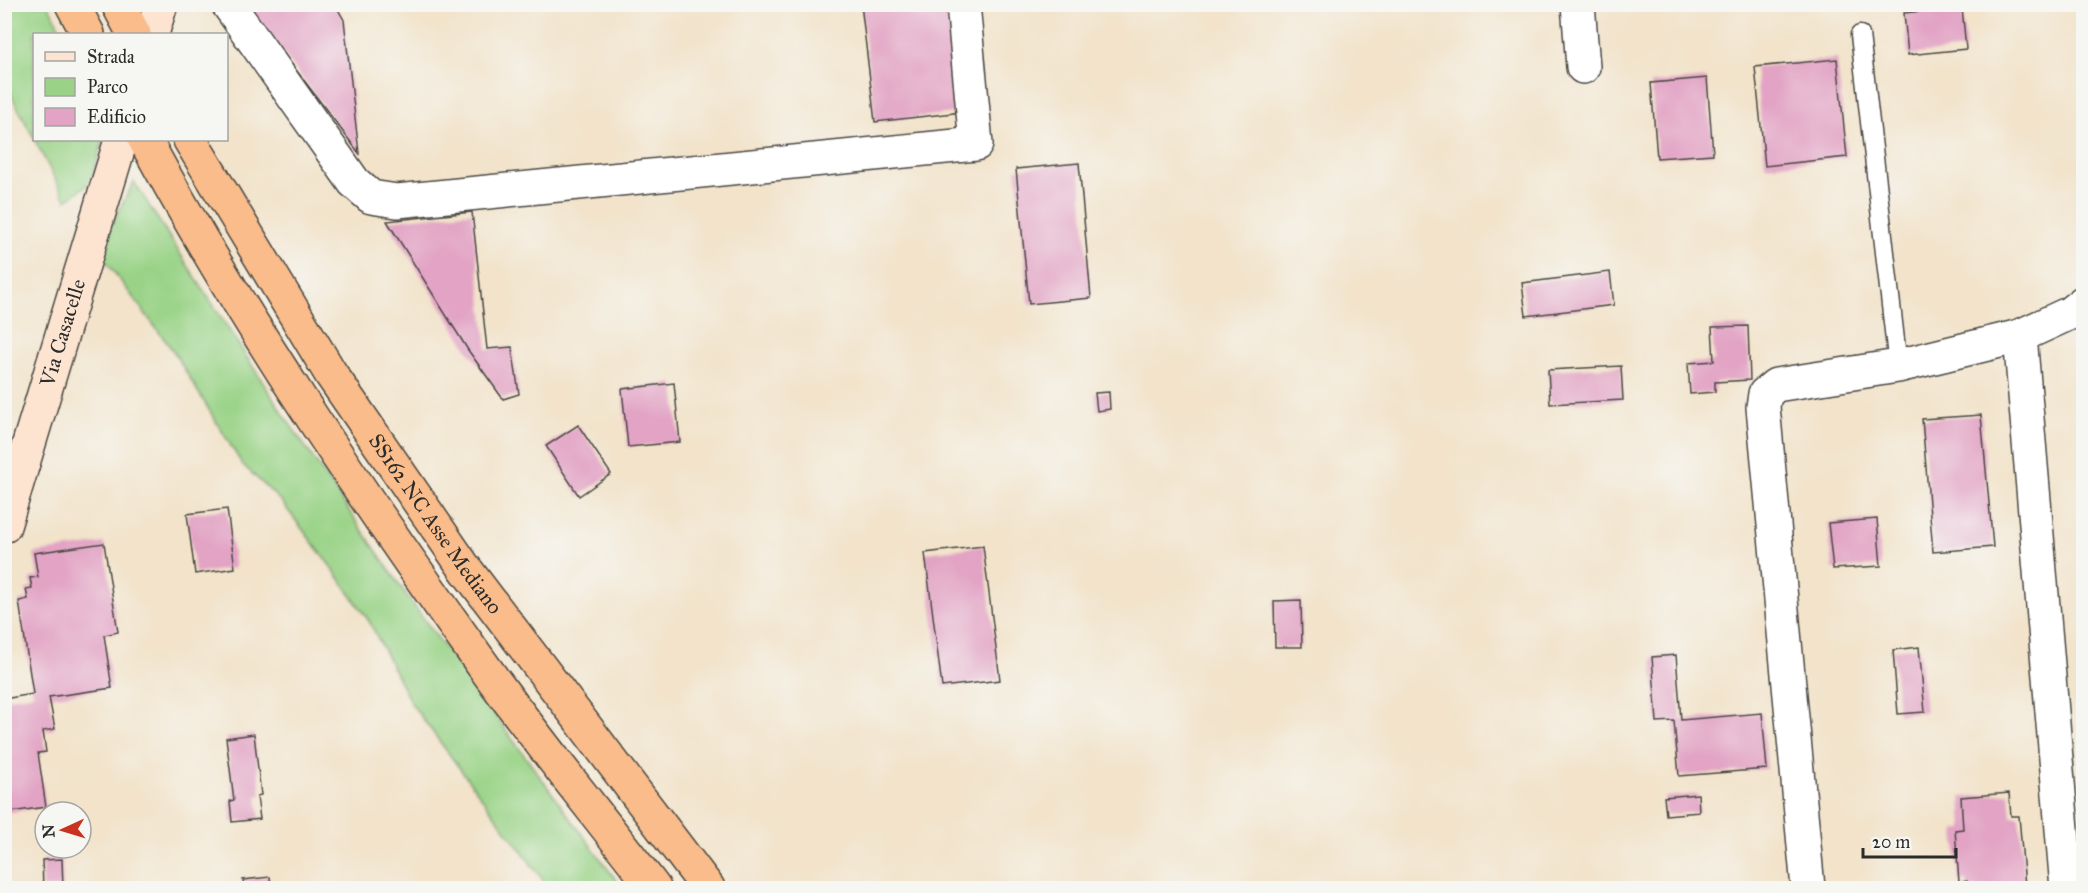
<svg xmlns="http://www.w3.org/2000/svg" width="2088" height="893" font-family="'IM FELL Great Primer',serif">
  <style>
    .green { fill: #9ad387; stroke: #627f59; stroke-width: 1.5 }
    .building { fill: #e2a3c4 }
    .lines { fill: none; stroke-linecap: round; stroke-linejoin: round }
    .lane-casing { stroke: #494743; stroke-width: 21 }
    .street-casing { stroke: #494743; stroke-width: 36 }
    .secondary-casing { stroke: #494743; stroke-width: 36 }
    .highway-casing { stroke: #494743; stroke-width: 36 }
    .lane { stroke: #fff; stroke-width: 18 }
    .street { stroke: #fff; stroke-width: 33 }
    .secondary { stroke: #fde4d0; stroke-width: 33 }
    .highway { stroke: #f9bc8a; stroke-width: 33 }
    .labels { text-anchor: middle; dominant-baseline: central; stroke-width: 5; stroke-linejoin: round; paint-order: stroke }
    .street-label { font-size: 21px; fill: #2b2b2b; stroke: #f6f6f2 }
  </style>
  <rect width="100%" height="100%" fill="#f6f6f2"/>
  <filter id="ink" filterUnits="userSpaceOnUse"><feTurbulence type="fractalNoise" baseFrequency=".0167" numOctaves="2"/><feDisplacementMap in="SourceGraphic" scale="12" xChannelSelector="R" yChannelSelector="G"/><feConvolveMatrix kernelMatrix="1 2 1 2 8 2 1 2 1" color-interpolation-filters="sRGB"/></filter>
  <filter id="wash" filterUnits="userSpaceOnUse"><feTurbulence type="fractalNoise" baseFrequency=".008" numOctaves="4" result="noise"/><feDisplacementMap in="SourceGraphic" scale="24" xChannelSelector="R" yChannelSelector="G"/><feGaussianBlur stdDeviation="1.35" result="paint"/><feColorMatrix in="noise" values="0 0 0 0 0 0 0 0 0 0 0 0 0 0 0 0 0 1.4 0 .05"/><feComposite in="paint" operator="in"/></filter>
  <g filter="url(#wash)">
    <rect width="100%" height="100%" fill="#f2e3ca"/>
    <g class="green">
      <path d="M 4,5 L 48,5 L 63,34 L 34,34 L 34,140 L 103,140 L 90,183 L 66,200 L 5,83 Z"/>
      <path d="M 134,182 L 287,420 L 412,603 L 622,888 L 549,888 L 411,703 L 369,621 L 335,572 L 281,501 L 242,464 L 174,352 L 102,256 L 108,231 Z"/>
    </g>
    <g id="blocks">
      <g class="building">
        <path d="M 246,4 L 335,4 L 344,20 L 359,153 Z"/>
        <path d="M 861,4 L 949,4 L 962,112 L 875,122 Z"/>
        <path d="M 1962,7 L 1966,49 L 1908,55 L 1904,13 Z"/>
        <path d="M 1837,59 L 1847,157 L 1765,166 L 1755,67 Z"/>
        <path d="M 1707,78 L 1713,154 L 1657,158 L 1651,83 Z"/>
        <path d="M 1079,163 L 1091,298 L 1029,304 L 1016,169 Z"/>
        <path d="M 472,212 L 487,349 L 512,347 L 519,394 L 503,399 L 468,350 L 387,221 Z"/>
        <path d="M 1610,272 L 1614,305 L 1526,316 L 1522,283 Z"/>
        <path d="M 1748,326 L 1750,380 L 1715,382 L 1715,392 L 1690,394 L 1688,363 L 1714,361 L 1712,327 Z"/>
        <path d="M 1621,366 L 1623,400 L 1550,404 L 1548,370 Z"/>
        <path d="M 674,383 L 680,442 L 628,447 L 622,389 Z"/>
        <path d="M 1109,392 L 1110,409 L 1097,411 L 1095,393 Z"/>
        <path d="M 1981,415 L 1993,547 L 1933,552 L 1922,419 Z"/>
        <path d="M 578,425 L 611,474 L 579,496 L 546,446 Z"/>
        <path d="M 227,509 L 235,568 L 195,574 L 187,514 Z"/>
        <path d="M 1877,519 L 1881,566 L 1833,569 L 1828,523 Z"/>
        <path d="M 104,543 L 118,632 L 104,635 L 112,688 L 49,697 L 55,729 L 43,731 L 46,752 L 38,753 L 46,807 L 4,813 L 4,699 L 33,694 L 19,601 L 28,599 L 26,589 L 32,588 L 30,578 L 38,577 L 34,553 Z"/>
        <path d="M 983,546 L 1000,680 L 942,687 L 925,553 Z"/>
        <path d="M 1301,600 L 1302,647 L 1275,647 L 1274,601 Z"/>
        <path d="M 1919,647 L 1925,712 L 1898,714 L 1893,650 Z"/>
        <path d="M 1676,655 L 1681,720 L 1762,713 L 1767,769 L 1679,776 L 1674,721 L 1657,722 L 1652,657 Z"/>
        <path d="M 254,734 L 261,795 L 257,796 L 260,819 L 232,822 L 230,801 L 234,800 L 226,738 Z"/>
        <path d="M 2009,793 L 2011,816 L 2019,816 L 2025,886 L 2017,886 L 2017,888 L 1968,888 L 1967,881 L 1959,882 L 1955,830 L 1963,829 L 1961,797 Z"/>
        <path d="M 1698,794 L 1699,812 L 1666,815 L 1664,797 Z"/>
        <path d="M 62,859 L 63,888 L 43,888 L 42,860 Z"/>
        <path d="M 270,877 L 271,888 L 244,888 L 243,880 Z"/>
      </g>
    </g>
  </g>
  <g filter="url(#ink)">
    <use href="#blocks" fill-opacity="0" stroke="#494743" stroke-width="1.5"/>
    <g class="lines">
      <defs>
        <path id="lane" d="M 1860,35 L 1898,366"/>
        <g id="street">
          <path d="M 228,4 L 354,182 L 371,197 L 397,201 L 976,144 L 963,4"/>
          <path d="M 1578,4 L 1583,67"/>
          <path d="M 2020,336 L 2067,888"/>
          <path d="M 1808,888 L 1763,407 L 1765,394 L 1776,385 L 1898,366 L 2020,336 L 2070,313 L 2084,302"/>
        </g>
        <g id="secondary">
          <path d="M 152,34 L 161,4"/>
          <path id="s1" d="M 4,526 L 121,140"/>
        </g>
        <g id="highway">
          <path d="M 72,4 L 88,34"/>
          <path d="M 118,4 L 134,34"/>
          <path d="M 145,140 C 242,319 358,490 477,657 C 533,736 595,811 654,888"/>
          <path id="s2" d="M 190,140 L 331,374 L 464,567 L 708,888"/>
        </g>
      </defs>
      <use href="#lane" class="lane-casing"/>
      <use href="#street" class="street-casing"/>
      <use href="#secondary" class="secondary-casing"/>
      <use href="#highway" class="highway-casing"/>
      <use href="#lane" class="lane"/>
      <use href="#street" class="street"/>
      <use href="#secondary" class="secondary"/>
      <use href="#highway" class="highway"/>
    </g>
  </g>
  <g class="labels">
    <g class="street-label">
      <text stroke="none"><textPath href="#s1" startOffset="202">Via Casacelle</textPath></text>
      <text stroke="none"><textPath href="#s2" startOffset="456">SS162 NC Asse Mediano</textPath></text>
    </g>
  </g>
  <rect width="2088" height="893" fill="none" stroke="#f6f6f2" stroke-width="24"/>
  <rect x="33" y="33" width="195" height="108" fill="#f6f6f2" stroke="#a5a5a2" stroke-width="1.5"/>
  <rect x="45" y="52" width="30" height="9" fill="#fde4d0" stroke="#a5a5a2" stroke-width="1.5"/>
  <text x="87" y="63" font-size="18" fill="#2b2b2b">Strada</text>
  <rect x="45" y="78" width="30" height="18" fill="#9ad387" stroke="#a5a5a2" stroke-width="1.5"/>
  <text x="87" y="93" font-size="18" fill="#2b2b2b">Parco</text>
  <rect x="45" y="108" width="30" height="18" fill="#e2a3c4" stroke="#a5a5a2" stroke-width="1.5"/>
  <text x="87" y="123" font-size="18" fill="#2b2b2b">Edificio</text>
  <g transform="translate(63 830) rotate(266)"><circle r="28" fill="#f6f6f2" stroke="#a5a5a2" stroke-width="1.5"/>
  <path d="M0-4.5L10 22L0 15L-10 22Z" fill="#c8321e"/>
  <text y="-9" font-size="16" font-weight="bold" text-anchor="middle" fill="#2b2b2b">N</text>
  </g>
  <path d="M1863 848v9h93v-9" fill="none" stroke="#2b2b2b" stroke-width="3"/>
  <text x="1872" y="848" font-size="18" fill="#2b2b2b" stroke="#f6f6f2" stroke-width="4.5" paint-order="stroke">20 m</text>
</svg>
